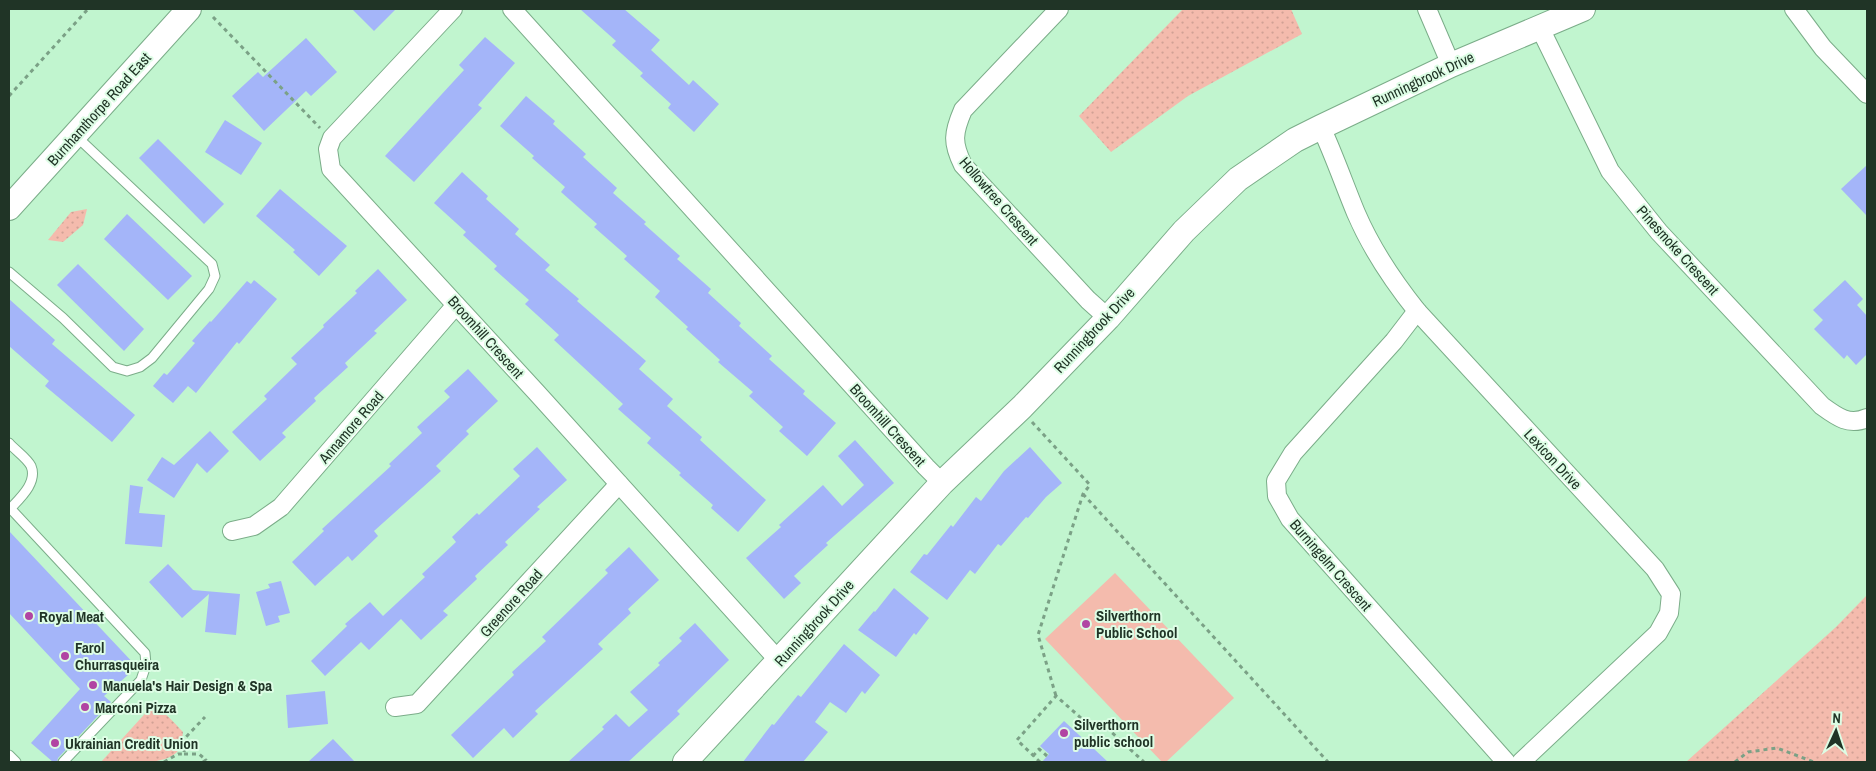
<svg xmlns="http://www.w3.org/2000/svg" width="1876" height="771" font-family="'Archivo Narrow',sans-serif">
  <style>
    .grass { fill: url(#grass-dots) }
    .garden { fill: #f4bbad }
    .building { fill: #a4b5f9 }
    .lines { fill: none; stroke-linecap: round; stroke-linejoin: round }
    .lane-casing { stroke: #7bad89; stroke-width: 11 }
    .street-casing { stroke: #7bad89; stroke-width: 20 }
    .secondary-casing { stroke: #7bad89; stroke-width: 26 }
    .path { stroke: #7ba186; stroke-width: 3; stroke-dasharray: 4 4; stroke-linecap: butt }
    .lane { stroke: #fff; stroke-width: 9 }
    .street { stroke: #fff; stroke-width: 18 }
    .secondary { stroke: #fff; stroke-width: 24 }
    .poi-dot { fill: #b144a3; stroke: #ddfde5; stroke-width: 2 }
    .labels { text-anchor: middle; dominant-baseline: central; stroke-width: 4; stroke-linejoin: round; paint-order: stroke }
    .street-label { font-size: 15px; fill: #203426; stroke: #ddfde5 }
    .poi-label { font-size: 15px; font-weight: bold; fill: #203426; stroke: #ddfde5; text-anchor: start }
  </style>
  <defs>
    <pattern id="grass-dots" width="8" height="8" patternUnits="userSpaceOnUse" patternTransform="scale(1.25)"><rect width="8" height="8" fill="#f4bbad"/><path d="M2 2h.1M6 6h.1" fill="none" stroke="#d1a195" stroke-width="1.8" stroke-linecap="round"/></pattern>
  </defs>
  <rect width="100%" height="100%" fill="#c1f5cf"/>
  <g class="grass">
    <path d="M 1183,9 L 1291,9 L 1302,34 L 1188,96 L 1111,152 L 1079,116 Z"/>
    <path d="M 87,209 L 83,225 L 63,242 L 48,240 L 71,212 Z"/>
    <path d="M 1867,595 L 1867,762 L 1686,762 L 1836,627 Z"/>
    <path d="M 151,707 C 164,709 174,723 183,732 C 182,737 183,744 180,748 C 169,768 121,762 101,762 Z"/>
  </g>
  <path class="garden" d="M 1115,573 L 1234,698 L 1166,762 L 1162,762 L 1045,639 Z"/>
  <g class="building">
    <path d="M 352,9 L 396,9 L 374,31 Z"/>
    <path d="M 580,9 L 624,9 L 660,40 L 651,50 L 689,85 L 693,80 L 719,104 L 694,132 L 668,108 L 671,104 L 640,76 L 643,73 L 612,45 L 616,41 Z"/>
    <path d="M 485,37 L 515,63 L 478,105 L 482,108 L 414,182 L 385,156 L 464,70 L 459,65 Z"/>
    <path d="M 306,38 L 337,72 L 311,96 L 306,91 L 264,131 L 232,96 L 258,72 L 263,77 Z"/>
    <path d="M 526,96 L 555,121 L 553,124 L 586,154 L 583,157 L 617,188 L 613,193 L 646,222 L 644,224 L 680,256 L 677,259 L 711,289 L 708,293 L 741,323 L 739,326 L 772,356 L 769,359 L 805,391 L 803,394 L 836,423 L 807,456 L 779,431 L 783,427 L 749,396 L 753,392 L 718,362 L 720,360 L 686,329 L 688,327 L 655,297 L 660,291 L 624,259 L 627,256 L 594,227 L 597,224 L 561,192 L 565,187 L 532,158 L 534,156 L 500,126 Z"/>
    <path d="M 225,120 L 262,143 L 241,175 L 205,152 Z"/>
    <path d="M 158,139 L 224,204 L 204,224 L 139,158 Z"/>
    <path d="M 1867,165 L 1867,216 L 1841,189 Z"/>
    <path d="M 462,172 L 488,196 L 486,199 L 519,229 L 515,234 L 550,265 L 545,270 L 579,299 L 577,301 L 646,361 L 639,369 L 673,399 L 667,406 L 702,437 L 700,440 L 766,500 L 738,532 L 711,508 L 713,505 L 679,475 L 681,473 L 647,443 L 651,438 L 618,409 L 623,404 L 554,340 L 559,335 L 525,304 L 529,300 L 494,269 L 497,266 L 463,235 L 466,232 L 434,203 Z"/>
    <path d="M 280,189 L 347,246 L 319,276 L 293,252 L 295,250 L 256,216 Z"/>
    <path d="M 127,214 L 192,276 L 168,300 L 104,239 Z"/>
    <path d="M 78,264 L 144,329 L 124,351 L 57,285 Z"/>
    <path d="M 378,269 L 407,300 L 374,331 L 377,333 L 345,363 L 348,367 L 314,398 L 316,401 L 282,433 L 286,437 L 260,461 L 232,432 L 267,399 L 264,396 L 297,364 L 291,358 L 324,327 L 323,325 L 357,293 L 355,291 Z"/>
    <path d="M 254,280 L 277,299 L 239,344 L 237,342 L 196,393 L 188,386 L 173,403 L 153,386 L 164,373 L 167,375 L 195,343 L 192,341 L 210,321 L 211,322 L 247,281 L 251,284 Z"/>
    <path d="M 1845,280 L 1863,299 L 1857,305 L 1867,316 L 1867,354 L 1856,365 L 1847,355 L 1844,359 L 1814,329 L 1823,320 L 1813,310 Z"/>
    <path d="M 9,299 L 55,340 L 52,344 L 135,415 L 112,442 L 45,386 L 49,381 L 9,346 Z"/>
    <path d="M 468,369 L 498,401 L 466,431 L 469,434 L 436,466 L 441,471 L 374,531 L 378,536 L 352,561 L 348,556 L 315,586 L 292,562 L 324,531 L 322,529 L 391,466 L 389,464 L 422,433 L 417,427 L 450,397 L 444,391 Z"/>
    <path d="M 210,431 L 229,451 L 207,473 L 197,463 L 174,498 L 147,480 L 162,457 L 174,465 Z"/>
    <path d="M 855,440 L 894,483 L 826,543 L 828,545 L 794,576 L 801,583 L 784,599 L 746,558 L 781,527 L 779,525 L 823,485 L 842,506 L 864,485 L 838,456 Z"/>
    <path d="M 537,447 L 567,480 L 537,507 L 540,509 L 505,542 L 508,545 L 475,576 L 477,579 L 443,611 L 448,615 L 421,640 L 401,619 L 369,650 L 361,642 L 325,676 L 311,661 L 347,626 L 345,624 L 370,602 L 383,616 L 425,577 L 422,574 L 456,542 L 452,537 L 477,513 L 479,515 L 520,476 L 513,469 Z"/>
    <path d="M 1030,447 L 1062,483 L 1046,497 L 1028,518 L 1026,517 L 1001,546 L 998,544 L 975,574 L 970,570 L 947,600 L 910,572 L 924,554 L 927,555 L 951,525 L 953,527 L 976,497 L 981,501 L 1004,471 Z"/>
    <path d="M 130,485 L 143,487 L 139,513 L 165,515 L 162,547 L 125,544 Z"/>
    <path d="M 9,531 L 137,667 L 104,696 L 111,702 L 58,758 L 57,762 L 53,762 L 31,743 L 80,689 L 9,613 Z"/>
    <path d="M 629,547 L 659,580 L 628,609 L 631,613 L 598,644 L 603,649 L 535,711 L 538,714 L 513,738 L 504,728 L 473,758 L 451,735 L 514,675 L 512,672 L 546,641 L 542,637 L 608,573 L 605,570 Z"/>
    <path d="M 168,564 L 193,590 L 240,594 L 236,635 L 205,632 L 209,594 L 182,618 L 149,582 Z"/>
    <path d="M 281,581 L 290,613 L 278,616 L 280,622 L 266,626 L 256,592 L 270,588 L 268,584 Z"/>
    <path d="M 894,588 L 929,618 L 916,635 L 914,633 L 896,657 L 858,630 L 874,611 L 875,612 Z"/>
    <path d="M 695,623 L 729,660 L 677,711 L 680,714 L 628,762 L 568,762 L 604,729 L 602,727 L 616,714 L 629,727 L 648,710 L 630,692 L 660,665 L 658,663 L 682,641 L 679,638 Z"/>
    <path d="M 844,644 L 880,675 L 865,694 L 862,691 L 846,713 L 830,702 L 815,722 L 828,732 L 803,762 L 743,762 L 772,724 L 774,725 L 798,695 L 801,697 Z"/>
    <path d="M 325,691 L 328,724 L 288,728 L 286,695 Z"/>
    <path d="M 1064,721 L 1108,762 L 1042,762 L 1049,754 L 1040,746 Z"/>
    <path d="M 333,739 L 355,762 L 308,762 Z"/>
  </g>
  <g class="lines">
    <defs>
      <g id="lane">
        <path d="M 9,272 L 63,318 L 113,367 L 127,371 L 140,367 L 152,358 L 209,289 L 215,276 L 212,264 L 76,136"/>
        <path d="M 9,443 C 15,450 27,458 31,466 C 38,483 19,499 9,510"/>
        <path d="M 10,508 L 145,653 L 146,665 L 141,680 L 63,762"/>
        <path d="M 9,755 L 16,762"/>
      </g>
      <g id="street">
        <path d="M 453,9 L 332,138 L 328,149 L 331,169 L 537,393 L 780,662"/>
        <path d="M 512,9 L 926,467 L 942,483"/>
        <path d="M 1059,9 L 963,110 C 953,133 952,143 963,165 L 1088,300 L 1108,318"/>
        <path d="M 1427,9 L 1451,65"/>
        <path d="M 1794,9 L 1823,48 L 1867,94"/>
        <path d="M 1540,28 L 1610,171 L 1659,232 L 1822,406 C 1837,417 1849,426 1867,418"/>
        <path d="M 1321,127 C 1334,155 1344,184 1356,213 C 1371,248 1393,281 1417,311 L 1655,569 L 1671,594 L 1669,613 L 1658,633 L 1521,762"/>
        <path d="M 1417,311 L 1394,341 L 1293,453 L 1276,481 L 1277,496 L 1290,519 L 1506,762"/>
        <path d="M 232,531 L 254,526 L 281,507 L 456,305"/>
        <path d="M 395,707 L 417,704 L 619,484"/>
      </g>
      <g id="secondary">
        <path d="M 9,208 L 189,9"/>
        <path d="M 685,762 L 942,483 L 1022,407 L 1108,318 L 1184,231 L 1238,179 L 1295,140 L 1321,127 L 1451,65 L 1583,9"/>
      </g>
    </defs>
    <use href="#lane" class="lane-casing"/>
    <use href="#street" class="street-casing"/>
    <use href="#secondary" class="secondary-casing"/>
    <g class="path">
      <path d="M 213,17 L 320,128"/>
      <path d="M 9,96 L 88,9"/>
      <path d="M 1032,422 L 1090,485 L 1083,494 L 1038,635 L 1056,696"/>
      <path d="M 1083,494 L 1328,762"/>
      <path d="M 184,754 L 199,754 L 206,760"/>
      <path d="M 1033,756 L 1039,749 L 1047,756"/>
      <path d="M 164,762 L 178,754 L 184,754 L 185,738 L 205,717"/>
      <path d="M 203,762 L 206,760 L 207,762"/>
      <path d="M 1040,762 L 1017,740 L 1056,696 L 1089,725 L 1107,728 L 1144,762"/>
      <path d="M 1735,762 L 1748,752 L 1777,748 L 1814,762"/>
    </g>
    <use href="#lane" class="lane"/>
    <use href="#street" class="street"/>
    <use href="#secondary" class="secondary"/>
  </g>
  <g class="poi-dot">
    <circle cx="29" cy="616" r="5"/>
    <circle cx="1086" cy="624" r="5"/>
    <circle cx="65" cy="656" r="5"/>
    <circle cx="93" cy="685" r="5"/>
    <circle cx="85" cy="707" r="5"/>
    <circle cx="1064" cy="733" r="5"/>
    <circle cx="55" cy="743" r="5"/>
  </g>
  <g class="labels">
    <g class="street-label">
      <text transform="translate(1423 79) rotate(-25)">Runningbrook Drive</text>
      <text transform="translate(99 109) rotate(-48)">Burnhamthorpe Road East</text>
      <text transform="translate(999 201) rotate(49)">Hollowtree Crescent</text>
      <text transform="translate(1678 250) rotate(48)">Pinesmoke Crescent</text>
      <text transform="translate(1094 330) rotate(-47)">Runningbrook Drive</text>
      <text transform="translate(486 337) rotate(48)">Broomhill Crescent</text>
      <text transform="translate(888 425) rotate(48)">Broomhill Crescent</text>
      <text transform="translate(351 427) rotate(-49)">Annamore Road</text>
      <text transform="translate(1553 459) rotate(47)">Lexicon Drive</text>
      <text transform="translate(1331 565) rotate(49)">Burningelm Crescent</text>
      <text transform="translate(511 603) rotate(-48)">Greenore Road</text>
      <text transform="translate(814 623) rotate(-48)">Runningbrook Drive</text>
    </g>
    <g class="poi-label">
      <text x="1096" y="615">Silverthorn<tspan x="1096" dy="17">Public School</tspan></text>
      <text x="39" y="616">Royal Meat</text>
      <text x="75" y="647">Farol<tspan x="75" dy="17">Churrasqueira</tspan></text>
      <text x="103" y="685">Manuela's Hair Design &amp; Spa</text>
      <text x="95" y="707">Marconi Pizza</text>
      <text x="1074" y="724">Silverthorn<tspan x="1074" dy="17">public school</tspan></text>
      <text x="65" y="743">Ukrainian Credit Union</text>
    </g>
  </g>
  <rect width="1876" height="771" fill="none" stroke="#203426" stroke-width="20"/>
  <g transform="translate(1836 731) rotate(3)" stroke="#ddfde5" stroke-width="4" paint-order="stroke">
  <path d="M0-4L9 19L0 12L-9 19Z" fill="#203426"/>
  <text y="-8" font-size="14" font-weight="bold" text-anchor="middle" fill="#203426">N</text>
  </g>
</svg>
